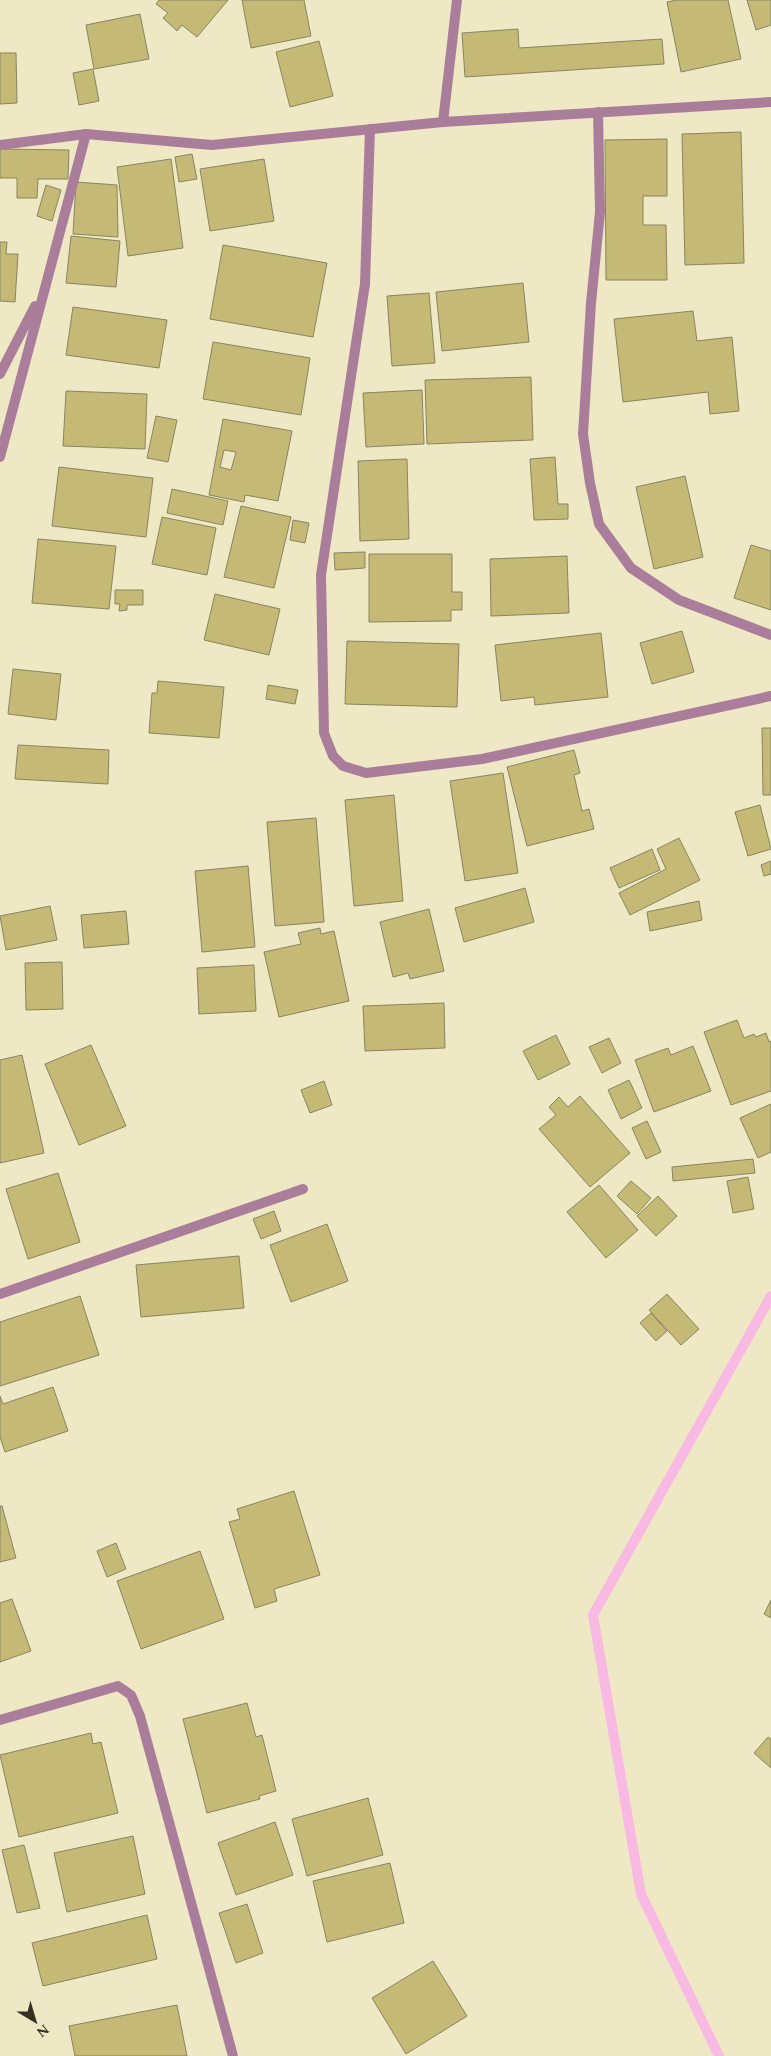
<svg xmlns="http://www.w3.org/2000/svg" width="771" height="2056" font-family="Spectral,serif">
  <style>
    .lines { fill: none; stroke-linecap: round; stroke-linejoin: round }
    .stream { stroke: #f8b9e3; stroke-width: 10 }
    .building { fill: #c4ba76; stroke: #898462; fill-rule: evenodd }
    .minor { stroke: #aa7e9b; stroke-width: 10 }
  </style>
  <rect width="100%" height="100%" fill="#eee9c4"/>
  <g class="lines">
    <path class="stream" d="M 719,2056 L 641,1894 L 593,1615 L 771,1296"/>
  </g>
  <g class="building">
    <path d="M 159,0 L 228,0 L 197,37 L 182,25 L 177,31 L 163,18 L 168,13 L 156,4 Z"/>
    <path d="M 242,0 L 304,0 L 311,36 L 251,48 Z"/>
    <path d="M 677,0 L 728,0 L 741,59 L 681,72 L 667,2 Z"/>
    <path d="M 747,0 L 771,0 L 771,25 L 756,30 Z"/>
    <path d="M 140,14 L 149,59 L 94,69 L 86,25 Z"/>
    <path d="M 518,29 L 519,48 L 662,39 L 664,64 L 465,77 L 462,33 Z"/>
    <path d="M 319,41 L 333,96 L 290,107 L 276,52 Z"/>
    <path d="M 0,53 L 16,53 L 17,103 L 0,104 Z"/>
    <path d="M 93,69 L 99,101 L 79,105 L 73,73 Z"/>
    <path d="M 741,132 L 744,263 L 685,265 L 682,134 Z"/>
    <path d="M 667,139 L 667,196 L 643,196 L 643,225 L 666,225 L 667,280 L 606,280 L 605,140 Z"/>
    <path d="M 0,149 L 69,150 L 68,179 L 38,179 L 37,198 L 17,198 L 17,178 L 0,178 Z"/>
    <path d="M 192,154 L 197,179 L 179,182 L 175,157 Z"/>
    <path d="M 171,159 L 183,248 L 128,256 L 117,167 Z"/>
    <path d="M 264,159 L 274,221 L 210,231 L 200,169 Z"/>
    <path d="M 76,182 L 117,185 L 118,237 L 73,234 Z"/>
    <path d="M 46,185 L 61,190 L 52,221 L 37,216 Z"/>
    <path d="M 71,236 L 120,241 L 116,287 L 66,283 Z"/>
    <path d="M 0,242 L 7,242 L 6,254 L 18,254 L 15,302 L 0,301 Z"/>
    <path d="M 223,245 L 327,263 L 313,337 L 210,319 Z"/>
    <path d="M 523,283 L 529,342 L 442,351 L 436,292 Z"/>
    <path d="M 429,293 L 435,363 L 392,366 L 387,296 Z"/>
    <path d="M 73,307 L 167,320 L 159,368 L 66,355 Z"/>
    <path d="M 693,311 L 697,341 L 732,337 L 739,411 L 710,414 L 708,392 L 623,402 L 614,319 Z"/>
    <path d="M 213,342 L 310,358 L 301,415 L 203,399 Z"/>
    <path d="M 531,377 L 533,440 L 427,444 L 425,380 Z"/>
    <path d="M 422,390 L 424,444 L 366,447 L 363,393 Z"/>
    <path d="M 66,391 L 147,394 L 145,449 L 63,446 Z"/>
    <path d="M 156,416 L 177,420 L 168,462 L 147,458 Z"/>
    <path d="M 223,419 L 292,431 L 278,501 L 245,495 L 244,502 L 209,495 ZM 224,450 L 236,452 L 231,470 L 220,467 Z"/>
    <path d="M 555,457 L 558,504 L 568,504 L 568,519 L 534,520 L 530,459 Z"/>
    <path d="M 407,459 L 409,539 L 360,541 L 358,461 Z"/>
    <path d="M 59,467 L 153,478 L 146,537 L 52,526 Z"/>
    <path d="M 685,476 L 703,557 L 654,569 L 636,487 Z"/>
    <path d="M 172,489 L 228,501 L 223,525 L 167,513 Z"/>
    <path d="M 241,506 L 291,517 L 274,588 L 224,577 Z"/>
    <path d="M 162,517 L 216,528 L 207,575 L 152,564 Z"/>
    <path d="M 293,520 L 309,523 L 305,543 L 290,540 Z"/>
    <path d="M 38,539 L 116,546 L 109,609 L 32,603 Z"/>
    <path d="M 751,545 L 771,551 L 771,610 L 734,598 Z"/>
    <path d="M 365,552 L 365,568 L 335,570 L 334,553 Z"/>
    <path d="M 369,554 L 452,554 L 452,592 L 462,592 L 462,610 L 451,610 L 451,621 L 369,622 Z"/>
    <path d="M 567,556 L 569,613 L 491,616 L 490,559 Z"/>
    <path d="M 115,590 L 143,590 L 143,605 L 127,605 L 127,610 L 119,611 L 120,604 L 115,604 Z"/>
    <path d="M 215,594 L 280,609 L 269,655 L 204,640 Z"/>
    <path d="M 682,631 L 694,672 L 652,684 L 640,643 Z"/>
    <path d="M 601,633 L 608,697 L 535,705 L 534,697 L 501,701 L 495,645 Z"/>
    <path d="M 347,641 L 459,644 L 457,707 L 345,704 Z"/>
    <path d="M 13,669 L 61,674 L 56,720 L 8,714 Z"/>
    <path d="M 158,681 L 224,687 L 219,738 L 149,733 L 152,693 L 157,693 Z"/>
    <path d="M 268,685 L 298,690 L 295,704 L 266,699 Z"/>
    <path d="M 762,728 L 771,728 L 771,795 L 763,795 Z"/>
    <path d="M 18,745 L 109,750 L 108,784 L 15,779 Z"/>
    <path d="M 574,750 L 580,773 L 574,775 L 582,811 L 589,809 L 594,829 L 527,846 L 507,767 Z"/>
    <path d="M 503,773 L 518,873 L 465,881 L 450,781 Z"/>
    <path d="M 394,795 L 403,901 L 354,906 L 345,800 Z"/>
    <path d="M 760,805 L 771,849 L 748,856 L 735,812 Z"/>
    <path d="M 316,818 L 324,922 L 275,926 L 267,822 Z"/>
    <path d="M 679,838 L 700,880 L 630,915 L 619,893 L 666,869 L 657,849 Z"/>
    <path d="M 652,849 L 660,870 L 619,888 L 610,868 Z"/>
    <path d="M 771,861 L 771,874 L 764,876 L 761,865 Z"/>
    <path d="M 248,866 L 255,947 L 202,952 L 195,871 Z"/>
    <path d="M 525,888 L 534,922 L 464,942 L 455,908 Z"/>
    <path d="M 699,901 L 702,920 L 650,931 L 647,912 Z"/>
    <path d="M 50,906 L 57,940 L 6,950 L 0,916 Z"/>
    <path d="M 429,909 L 444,971 L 410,979 L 408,973 L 393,977 L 380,922 Z"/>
    <path d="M 126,911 L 129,944 L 84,948 L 81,915 Z"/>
    <path d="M 320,928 L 321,934 L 334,931 L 349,1001 L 279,1017 L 264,952 L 301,944 L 298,933 Z"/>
    <path d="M 62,962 L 63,1009 L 26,1010 L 25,963 Z"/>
    <path d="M 254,965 L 256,1011 L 199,1014 L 197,968 Z"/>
    <path d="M 444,1003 L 445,1048 L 365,1051 L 363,1006 Z"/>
    <path d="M 737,1020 L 744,1038 L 754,1034 L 756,1037 L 766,1033 L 769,1042 L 771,1041 L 771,1091 L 731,1105 L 704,1032 Z"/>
    <path d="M 556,1035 L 570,1064 L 538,1080 L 523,1051 Z"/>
    <path d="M 609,1038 L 621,1063 L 602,1073 L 589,1047 Z"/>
    <path d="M 91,1045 L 126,1126 L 79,1145 L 45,1064 Z"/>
    <path d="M 693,1046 L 711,1091 L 654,1112 L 635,1060 L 668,1048 L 671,1055 Z"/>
    <path d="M 22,1055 L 44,1153 L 0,1163 L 0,1060 Z"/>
    <path d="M 629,1080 L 642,1108 L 621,1119 L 608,1090 Z"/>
    <path d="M 324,1081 L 332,1105 L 310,1113 L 301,1090 Z"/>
    <path d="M 580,1096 L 630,1153 L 590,1187 L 539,1129 L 556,1115 L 549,1107 L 559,1097 L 568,1107 Z"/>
    <path d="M 771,1104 L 771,1152 L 758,1158 L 740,1118 Z"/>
    <path d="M 647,1121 L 661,1152 L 646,1159 L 632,1128 Z"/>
    <path d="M 753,1159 L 755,1173 L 673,1181 L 672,1167 Z"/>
    <path d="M 58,1173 L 80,1242 L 28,1259 L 6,1189 Z"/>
    <path d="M 748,1177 L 754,1209 L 733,1213 L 727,1181 Z"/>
    <path d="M 631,1181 L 651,1198 L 637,1214 L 617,1196 Z"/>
    <path d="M 599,1185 L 638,1230 L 606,1258 L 567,1212 Z"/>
    <path d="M 658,1196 L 677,1216 L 656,1236 L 637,1216 Z"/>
    <path d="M 274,1211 L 281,1231 L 261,1239 L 253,1219 Z"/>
    <path d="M 327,1224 L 348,1281 L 291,1302 L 270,1245 Z"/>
    <path d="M 239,1256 L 244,1308 L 141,1317 L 136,1265 Z"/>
    <path d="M 667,1294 L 699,1329 L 681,1345 L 649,1310 Z"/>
    <path d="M 80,1296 L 99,1355 L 0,1386 L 0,1322 Z"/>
    <path d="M 651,1313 L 667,1331 L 656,1341 L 640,1323 Z"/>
    <path d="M 53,1387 L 68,1431 L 5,1452 L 0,1437 L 0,1396 L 3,1404 Z"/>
    <path d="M 294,1491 L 320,1575 L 274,1589 L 277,1601 L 255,1608 L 229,1522 L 240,1519 L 237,1509 Z"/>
    <path d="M 0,1506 L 2,1506 L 16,1558 L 0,1562 Z"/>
    <path d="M 116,1543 L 126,1569 L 107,1577 L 97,1551 Z"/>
    <path d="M 200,1551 L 224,1619 L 141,1649 L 117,1581 Z"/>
    <path d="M 12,1599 L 31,1651 L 0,1662 L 0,1603 Z"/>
    <path d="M 771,1600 L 771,1618 L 764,1614 Z"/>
    <path d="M 247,1703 L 256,1737 L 262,1735 L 276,1791 L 259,1796 L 260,1799 L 207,1813 L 183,1719 Z"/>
    <path d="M 91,1733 L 93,1744 L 101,1742 L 118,1813 L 19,1837 L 0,1755 Z"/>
    <path d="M 768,1737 L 771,1739 L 771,1768 L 754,1753 Z"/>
    <path d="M 368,1798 L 383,1855 L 307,1876 L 292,1819 Z"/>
    <path d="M 275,1822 L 293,1875 L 236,1895 L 218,1843 Z"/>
    <path d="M 133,1836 L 145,1894 L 67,1912 L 54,1853 Z"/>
    <path d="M 24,1845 L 40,1908 L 17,1913 L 2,1850 Z"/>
    <path d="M 390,1863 L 404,1923 L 327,1942 L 313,1881 Z"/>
    <path d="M 247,1904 L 263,1953 L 236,1963 L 219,1913 Z"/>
    <path d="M 147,1915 L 157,1959 L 43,1986 L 32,1943 Z"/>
    <path d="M 433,1961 L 467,2016 L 406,2054 L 372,1998 Z"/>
    <path d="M 177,2005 L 187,2056 L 75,2056 L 69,2026 Z"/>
  </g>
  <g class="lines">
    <g class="minor">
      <path d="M 598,112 L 600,212 L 591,303 L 583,434 L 590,483 L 599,524 L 631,568 L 679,600 L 771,635"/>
      <path d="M 443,122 L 457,0"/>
      <path d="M 370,129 L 365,284 L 321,575 L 324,733 L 333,756 L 343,766 L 366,773 L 482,759 L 771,696"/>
      <path d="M 0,145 L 86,134 L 212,145 L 443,122 L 771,102"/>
      <path d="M 0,374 L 35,306"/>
      <path d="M 0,457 L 86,134"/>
      <path d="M 0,1294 L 303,1189"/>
      <path d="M 0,1720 L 118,1686 L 131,1695 L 140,1716 L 233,2056"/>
    </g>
  </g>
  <g transform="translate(35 2021) rotate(142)" stroke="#eee9c4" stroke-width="4" paint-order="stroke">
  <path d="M0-4L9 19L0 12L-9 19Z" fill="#333123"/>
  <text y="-8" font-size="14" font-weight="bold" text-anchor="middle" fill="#333123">N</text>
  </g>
</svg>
